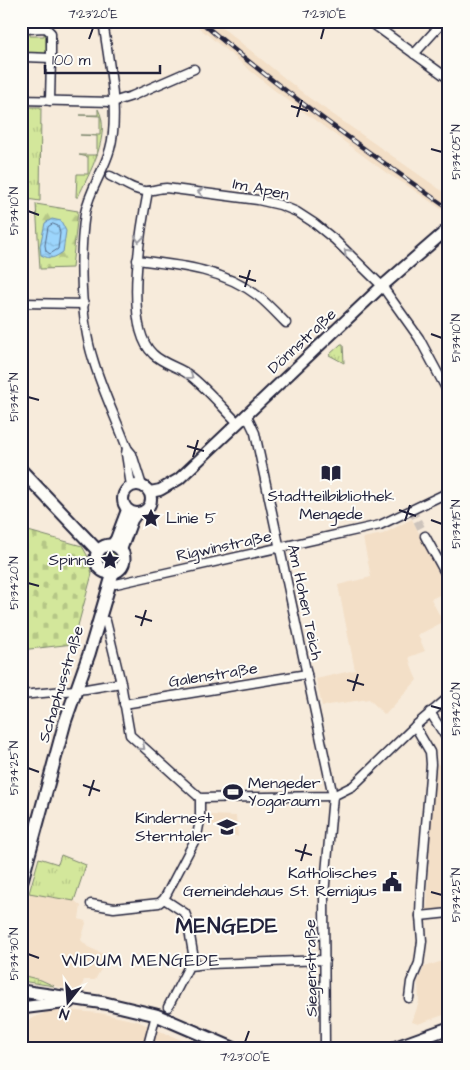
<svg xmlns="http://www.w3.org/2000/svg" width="470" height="1070" font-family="'Architects Daughter',sans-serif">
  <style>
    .built { fill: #f3dfc7 }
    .grass { fill: url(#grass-tufts); stroke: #7a846b }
    .forest { fill: url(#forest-firs); stroke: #7a846b }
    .cemetery { fill: url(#cemetery-stones); stroke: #7a846b }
    .water { fill: url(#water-waves); stroke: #6b8daf }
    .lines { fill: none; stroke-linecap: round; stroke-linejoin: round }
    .shore { stroke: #536a88; stroke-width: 1 }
    .minor-tunnel { stroke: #ccc3bb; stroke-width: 8; stroke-dasharray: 8 4; stroke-linecap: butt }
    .minor-casing { stroke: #22223b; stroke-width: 11 }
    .tertiary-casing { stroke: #22223b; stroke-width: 14 }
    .secondary-casing { stroke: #22223b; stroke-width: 15 }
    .minor { stroke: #fdfcf7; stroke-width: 8 }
    .tertiary { stroke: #fdfcf7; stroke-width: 10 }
    .secondary { stroke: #fdfcf7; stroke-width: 11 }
    .rail-casing { stroke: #22223b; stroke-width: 4.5 }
    .rail { stroke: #fdfcf7; stroke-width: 2.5; stroke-dasharray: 8; stroke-linecap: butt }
    .oneway { stroke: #9a9aa2 }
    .ticks { fill: none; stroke: #22223b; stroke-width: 2 }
    .labels { text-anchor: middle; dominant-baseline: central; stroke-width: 4; stroke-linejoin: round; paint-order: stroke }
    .street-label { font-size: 16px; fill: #22223b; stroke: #fdfcf7 }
    .poi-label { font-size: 16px; fill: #22223b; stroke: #fdfcf7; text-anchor: end }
    .neighbourhood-label { font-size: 18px; letter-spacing: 1px; fill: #22223b; stroke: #fdfcf7 }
    .district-label { font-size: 21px; font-weight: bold; letter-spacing: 1px; fill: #22223b; stroke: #fdfcf7 }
    .neatline { fill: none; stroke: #22223b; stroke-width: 2 }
    .ticks-label { font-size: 12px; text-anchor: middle; fill: #22223b }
  </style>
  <defs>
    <pattern id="grass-tufts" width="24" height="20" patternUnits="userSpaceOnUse" patternTransform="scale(1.25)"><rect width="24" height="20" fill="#d3e79b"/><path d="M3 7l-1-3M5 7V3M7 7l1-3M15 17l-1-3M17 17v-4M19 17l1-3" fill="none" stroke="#b5c686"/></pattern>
    <pattern id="forest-firs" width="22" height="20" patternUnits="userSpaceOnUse" patternTransform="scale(1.25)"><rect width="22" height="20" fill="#d3e79b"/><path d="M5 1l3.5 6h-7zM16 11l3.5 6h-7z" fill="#b5c686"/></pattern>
    <pattern id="cemetery-stones" width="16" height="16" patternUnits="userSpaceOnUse" patternTransform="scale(1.25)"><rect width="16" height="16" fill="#d3e79b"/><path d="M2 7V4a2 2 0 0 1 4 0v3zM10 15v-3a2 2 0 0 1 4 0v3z" fill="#b5c686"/></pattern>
    <pattern id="water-waves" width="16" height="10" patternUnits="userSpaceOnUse" patternTransform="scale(1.25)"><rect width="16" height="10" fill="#9cd5fc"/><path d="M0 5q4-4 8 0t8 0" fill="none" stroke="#86b7d9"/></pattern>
  </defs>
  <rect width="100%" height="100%" fill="#f7ebdb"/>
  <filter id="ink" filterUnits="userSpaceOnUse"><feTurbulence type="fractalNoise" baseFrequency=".02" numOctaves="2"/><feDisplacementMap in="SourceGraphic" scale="10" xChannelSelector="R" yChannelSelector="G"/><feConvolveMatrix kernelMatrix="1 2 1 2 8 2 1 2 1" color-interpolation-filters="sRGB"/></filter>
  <g filter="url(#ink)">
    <g class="built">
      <path d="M 22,21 L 86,21 L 87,25 L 22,24 Z"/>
      <path d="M 191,21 L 214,21 L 308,97 L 448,195 L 448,214 L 405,184 L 388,174 L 270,87 Z"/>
      <path d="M 412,519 L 448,591 L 431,599 L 443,622 L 418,635 L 425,651 L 409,657 L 413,671 L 417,680 L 385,715 L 369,699 L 322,706 L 316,679 L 355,670 L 338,585 L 371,577 L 363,538 L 383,534 Z"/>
      <path d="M 449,762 L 449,908 L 427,910 L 430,821 L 436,765 Z"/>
      <path d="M 210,815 L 236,816 L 238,837 L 207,823 Z"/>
      <path d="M 29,893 L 75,901 L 81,906 L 79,919 L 85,921 L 86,923 L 81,940 L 88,947 L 106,955 L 102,967 L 95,980 L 84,980 L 80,991 L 54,986 L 41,980 L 21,975 L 21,926 Z"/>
      <path d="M 449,959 L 449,1013 L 418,1024 L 412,1022 L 419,1002 L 418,982 L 424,967 Z"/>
      <path d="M 54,1009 L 99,1013 L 137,1021 L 202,1049 L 21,1049 L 21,1023 Z"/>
    </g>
    <g class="grass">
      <path d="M 30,30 L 30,36 L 44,36 L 44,31 L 48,35 L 48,50 L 45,55 L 26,54 L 24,50 L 24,35 Z"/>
      <path d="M 21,107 L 41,107 L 40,201 L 27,199 L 22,195 Z"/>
      <path d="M 98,109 C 112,134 89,174 78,197 L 76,197 L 77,174 L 88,174 L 88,157 L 79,155 L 97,155 L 97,136 L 80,135 L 100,135 L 100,116 L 80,115 L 98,115 Z"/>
      <path d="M 341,344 L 343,344 L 344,363 L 329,355 Z"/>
      <circle cx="111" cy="560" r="8"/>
      <path d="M 61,855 L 86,865 L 74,901 L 29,893 L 39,858 L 58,864 Z"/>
      <path d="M 21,975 L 41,980 L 54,986 L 21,981 Z"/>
    </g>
    <path class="forest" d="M 36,204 L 78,211 L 72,268 L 40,269 Z"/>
    <path class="cemetery" d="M 21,529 L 82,546 L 87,555 L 92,574 L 73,644 L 21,650 Z"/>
    <path class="water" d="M 52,219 L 61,221 L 66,231 L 63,252 C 54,258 51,260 41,255 L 40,246 L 45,223 Z"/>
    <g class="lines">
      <path class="shore" d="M 53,224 L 58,226 L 60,233 L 58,249 L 50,254 L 46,251 L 45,245 L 48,227 Z"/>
      <path class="minor-tunnel" d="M 412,510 L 425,536"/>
      <defs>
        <g id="minor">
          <path d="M 103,21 C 108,58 120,113 110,149 C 104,171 89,191 85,213 C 79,255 80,319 93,359 C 102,390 116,418 127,448 L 132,454 L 142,486"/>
          <path d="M 369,21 L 449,79"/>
          <path d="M 21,34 L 24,29 L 46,28 L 51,33 L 51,58 L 24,57 L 21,53"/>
          <path d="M 414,54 L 444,21"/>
          <path d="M 21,100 L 113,102 L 132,96 L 194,69"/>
          <path d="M 50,101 L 51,58"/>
          <path d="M 110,176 C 121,181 137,193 149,191 C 155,190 160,188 166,188 L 258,200 L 280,205 L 297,212 L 314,223 L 335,240 L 382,286 L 419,338 L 449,394"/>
          <path d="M 148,191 C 141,227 123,327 153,354 C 164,365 181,367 192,377 C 209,391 223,408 238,423"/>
          <path d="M 137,260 C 179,265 223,269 258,296 C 268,304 277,314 286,323"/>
          <path d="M 21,303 L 84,304"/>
          <path d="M 246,414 L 255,433 L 333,796 L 324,895 L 325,1049"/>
          <path d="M 127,448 L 126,454 L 131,486"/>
          <path d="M 425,536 L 449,580"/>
          <path d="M 116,584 L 380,525 L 449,492"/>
          <path d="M 106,621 L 121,683 L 130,735 L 200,798 L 333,796 L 353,786 L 415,726 L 449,697"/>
          <path d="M 21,695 L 86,689 L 121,683"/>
          <path d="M 124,704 L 307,674"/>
          <path d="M 430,712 L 449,742"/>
          <path d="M 164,899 L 185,913 L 187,918 L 195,965"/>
          <path d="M 91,904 L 114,908 L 159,903 L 164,899 L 197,836 L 200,820 L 200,798"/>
          <path d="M 420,916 L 449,913"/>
          <path d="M 409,998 L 411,982 L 419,963 L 422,941 L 420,916 L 421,886 L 431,764 L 430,752 L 415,726"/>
          <path d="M 168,1007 L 189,966 L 208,964 L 325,960"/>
          <path d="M 147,1049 L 156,1015"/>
        </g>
        <g id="tertiary">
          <circle cx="137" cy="499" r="14"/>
          <path d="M 150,492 L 160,490 L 179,479 L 380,288 L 449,228"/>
          <path d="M 112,545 L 116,539 L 127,510"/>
          <path d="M 121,550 L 132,520 L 137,513"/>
        </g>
        <g id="secondary">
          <path d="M 21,470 L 98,551"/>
          <circle cx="110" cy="559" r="14"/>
          <path d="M 21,884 L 65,722 L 89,654 L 113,573"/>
          <path d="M 21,991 L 105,1003 L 156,1015 L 235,1049"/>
          <path d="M 21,1008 L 69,1002"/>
          <path d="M 391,1049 L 449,1028"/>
        </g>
      </defs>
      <use href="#minor" class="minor-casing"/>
      <use href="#tertiary" class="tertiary-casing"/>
      <use href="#secondary" class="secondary-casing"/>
      <use href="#minor" class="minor"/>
      <use href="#tertiary" class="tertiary"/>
      <use href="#secondary" class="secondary"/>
      <defs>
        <path id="rail" d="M 200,21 C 279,89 364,149 449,209"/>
      </defs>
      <use href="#rail" class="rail-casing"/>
      <use href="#rail" class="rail"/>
    </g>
    <defs><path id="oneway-chevron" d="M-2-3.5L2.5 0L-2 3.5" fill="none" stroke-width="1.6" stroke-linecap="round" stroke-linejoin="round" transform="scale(1.25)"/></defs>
    <g class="oneway">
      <use href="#oneway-chevron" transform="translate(201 192) rotate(-173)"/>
      <use href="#oneway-chevron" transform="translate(139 239) rotate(96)"/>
      <use href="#oneway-chevron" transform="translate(347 252) rotate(-135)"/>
      <use href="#oneway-chevron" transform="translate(190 376) rotate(36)"/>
      <use href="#oneway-chevron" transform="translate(142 747) rotate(41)"/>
    </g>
  </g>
  <path class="ticks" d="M 89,39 L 93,28M 321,39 L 324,28M 291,106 L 308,111M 297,117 L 302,100M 431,149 L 442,152M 28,211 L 39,215M 239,276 L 256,281M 245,287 L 250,270M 431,334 L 442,338M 28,397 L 39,400M 187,446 L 204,451M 193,457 L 198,440M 399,510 L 416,516M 431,520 L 442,524M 405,521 L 410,505M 28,583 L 39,586M 135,616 L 152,621M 141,626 L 146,610M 347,680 L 364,685M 353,691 L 358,674M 431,706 L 442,709M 28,768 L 39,772M 83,785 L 100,791M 89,796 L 94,780M 295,850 L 312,855M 301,861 L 306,844M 431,892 L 442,895M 28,954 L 39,958M 245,1042 L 249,1031"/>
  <defs>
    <symbol id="library-bare" viewBox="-9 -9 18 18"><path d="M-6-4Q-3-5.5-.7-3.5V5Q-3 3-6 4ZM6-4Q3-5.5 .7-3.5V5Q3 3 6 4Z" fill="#22223b" stroke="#fdfcf7" stroke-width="2.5" paint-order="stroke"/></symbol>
    <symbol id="sight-bare" viewBox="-9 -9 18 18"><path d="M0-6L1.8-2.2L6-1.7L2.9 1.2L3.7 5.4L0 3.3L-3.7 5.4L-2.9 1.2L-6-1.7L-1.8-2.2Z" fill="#22223b" stroke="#fdfcf7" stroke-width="2.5" paint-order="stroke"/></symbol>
    <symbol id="stadium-bare" viewBox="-9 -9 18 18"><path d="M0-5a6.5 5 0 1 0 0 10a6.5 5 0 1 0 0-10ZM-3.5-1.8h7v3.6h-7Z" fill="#22223b" stroke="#fdfcf7" stroke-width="2.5" paint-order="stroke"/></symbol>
    <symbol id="school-bare" viewBox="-9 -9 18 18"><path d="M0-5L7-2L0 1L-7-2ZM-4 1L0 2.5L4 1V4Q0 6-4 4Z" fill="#22223b" stroke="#fdfcf7" stroke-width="2.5" paint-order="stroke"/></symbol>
    <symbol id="civic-bare" viewBox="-9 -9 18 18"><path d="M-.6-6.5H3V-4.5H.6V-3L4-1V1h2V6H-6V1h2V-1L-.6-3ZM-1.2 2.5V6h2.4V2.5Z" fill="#22223b" stroke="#fdfcf7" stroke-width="2.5" paint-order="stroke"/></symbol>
  </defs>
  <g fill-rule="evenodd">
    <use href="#library-bare" x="317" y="459" width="28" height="28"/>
    <use href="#sight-bare" x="137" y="504" width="28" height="28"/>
    <use href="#sight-bare" x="96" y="546" width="28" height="28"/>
    <use href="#stadium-bare" x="219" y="778" width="28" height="28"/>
    <use href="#school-bare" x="213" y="813" width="28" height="28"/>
    <use href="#civic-bare" x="378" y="868" width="28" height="28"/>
  </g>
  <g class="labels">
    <g class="street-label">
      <text transform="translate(261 189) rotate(12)">Im Apen</text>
      <text transform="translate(302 341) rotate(-43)">Dönnstraße</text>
      <text transform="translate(224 546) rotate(-12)">Rigwinstraße</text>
      <text transform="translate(305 602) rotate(78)">Am Hohen Teich</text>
      <text transform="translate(213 675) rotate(-9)">Galenstraße</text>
      <text transform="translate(61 684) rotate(-73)">Schaphusstraße</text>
      <text transform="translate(311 968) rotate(-91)">Siegenstraße</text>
    </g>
    <g class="poi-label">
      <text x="331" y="496" text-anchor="middle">Stadtteilbibliothek<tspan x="331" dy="18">Mengede</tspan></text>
      <text x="166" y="518" text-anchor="start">Linie 5</text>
      <text x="95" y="560">Spinne</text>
      <text x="248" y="783" text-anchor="start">Mengeder<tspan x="248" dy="18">Yogaraum</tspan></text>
      <text x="212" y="818">Kindernest<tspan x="212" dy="18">Sterntaler</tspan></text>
      <text x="377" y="873">Katholisches<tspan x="377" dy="18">Gemeindehaus St. Remigius</tspan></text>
    </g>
    <g class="neighbourhood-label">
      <text x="141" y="960">WIDUM MENGEDE</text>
    </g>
    <g class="district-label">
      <text x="227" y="926">MENGEDE</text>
    </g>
  </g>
  <rect width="470" height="1070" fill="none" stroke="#fdfcf7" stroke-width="55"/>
  <g transform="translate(68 1002) rotate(197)" stroke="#fdfcf7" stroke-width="4" paint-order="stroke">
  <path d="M0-4L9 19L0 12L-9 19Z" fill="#22223b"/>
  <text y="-8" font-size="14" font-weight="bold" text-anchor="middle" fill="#22223b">N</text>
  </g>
  <path d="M45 65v8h115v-8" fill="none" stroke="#22223b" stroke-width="2.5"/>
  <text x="52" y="65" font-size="15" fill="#22223b" stroke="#fdfcf7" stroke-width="4" paint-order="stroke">100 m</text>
  <rect x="28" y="28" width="414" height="1014" class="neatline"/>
  <g class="ticks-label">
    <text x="93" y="18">7°23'20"E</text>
    <text x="324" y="18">7°23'10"E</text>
    <text transform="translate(456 152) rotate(-90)" y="4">51°34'05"N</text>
    <text transform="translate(14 211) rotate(-90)" y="4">51°34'10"N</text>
    <text transform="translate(456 338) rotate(-90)" y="4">51°34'10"N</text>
    <text transform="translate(14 397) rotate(-90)" y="4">51°34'15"N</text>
    <text transform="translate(456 524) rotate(-90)" y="4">51°34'15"N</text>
    <text transform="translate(14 583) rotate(-90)" y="4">51°34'20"N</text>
    <text transform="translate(456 709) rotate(-90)" y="4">51°34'20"N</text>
    <text transform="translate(14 768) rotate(-90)" y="4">51°34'25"N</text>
    <text transform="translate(456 895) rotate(-90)" y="4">51°34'25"N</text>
    <text transform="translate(14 954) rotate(-90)" y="4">51°34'30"N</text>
    <text x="245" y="1061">7°23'00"E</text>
  </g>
</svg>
